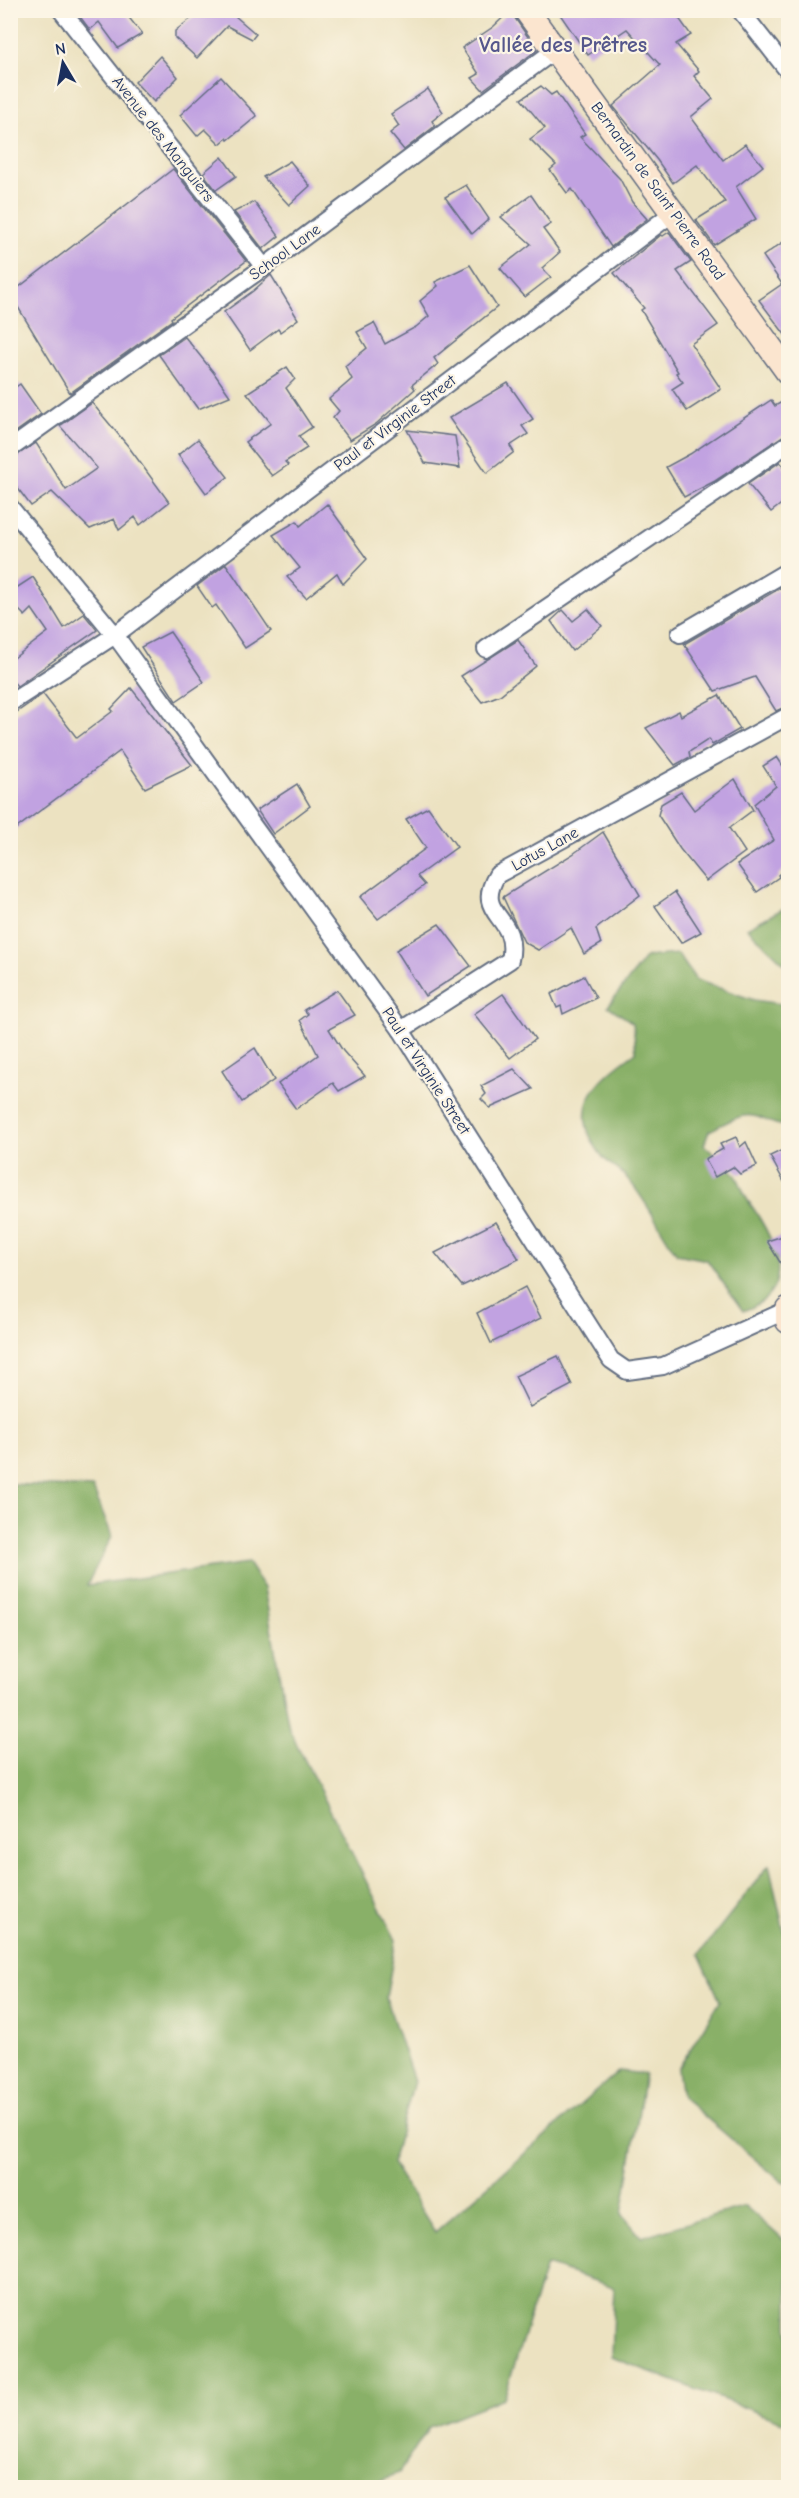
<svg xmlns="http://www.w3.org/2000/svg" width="799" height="2498" font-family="'Comic Neue',sans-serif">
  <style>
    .forest { fill: #89b067; stroke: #527062; stroke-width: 1.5 }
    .building { fill: #c1a2e1 }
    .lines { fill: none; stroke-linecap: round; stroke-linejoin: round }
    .street-casing { stroke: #646e81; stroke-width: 20 }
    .secondary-casing { stroke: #646e81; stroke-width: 27 }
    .street { stroke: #fff; stroke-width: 16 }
    .secondary { stroke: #fbe5cf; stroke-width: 24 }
    .labels { text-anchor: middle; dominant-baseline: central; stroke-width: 4.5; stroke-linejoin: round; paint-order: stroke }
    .street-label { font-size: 16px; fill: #1b2f5e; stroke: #fcf5e5 }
    .district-label { font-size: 22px; font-weight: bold; fill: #55578c; stroke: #fcf5e5 }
  </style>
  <rect width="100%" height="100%" fill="#fcf5e5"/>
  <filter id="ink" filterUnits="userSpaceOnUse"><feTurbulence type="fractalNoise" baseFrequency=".0167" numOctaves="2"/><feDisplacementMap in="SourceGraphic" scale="12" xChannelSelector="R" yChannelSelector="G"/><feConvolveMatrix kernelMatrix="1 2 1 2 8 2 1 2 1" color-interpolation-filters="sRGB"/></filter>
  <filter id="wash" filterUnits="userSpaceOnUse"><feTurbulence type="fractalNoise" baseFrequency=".008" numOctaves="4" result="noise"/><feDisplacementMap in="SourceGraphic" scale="24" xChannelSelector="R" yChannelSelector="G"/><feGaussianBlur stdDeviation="1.35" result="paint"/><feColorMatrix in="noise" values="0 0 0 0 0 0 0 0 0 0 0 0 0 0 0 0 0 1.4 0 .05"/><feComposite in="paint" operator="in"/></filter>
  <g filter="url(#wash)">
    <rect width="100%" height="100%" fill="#ece2c1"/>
    <g class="forest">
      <path d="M 788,906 L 788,967 L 747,928 Z"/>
      <path d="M 678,954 L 696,980 L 754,1000 L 788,1005 L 788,1125 C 774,1127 766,1118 753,1116 C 739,1113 721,1126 709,1131 L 704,1145 C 713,1154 726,1163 734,1173 C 741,1181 742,1193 749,1202 C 777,1242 799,1292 743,1311 L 707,1260 L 677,1254 C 659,1229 647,1200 626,1177 C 619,1169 608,1164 602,1156 C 565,1108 596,1080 636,1052 L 633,1023 L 608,1006 L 646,957 Z"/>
      <path d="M 11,1484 L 93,1488 L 112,1536 L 87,1585 L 248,1563 L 264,1588 L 289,1729 L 396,1940 L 386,1998 L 414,2081 L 392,2163 L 435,2232 L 619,2071 L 645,2074 L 622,2214 L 641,2237 L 745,2206 L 788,2244 L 788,2424 L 611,2357 L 614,2287 L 546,2265 L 504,2398 L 429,2427 L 399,2473 L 361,2488 L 11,2487 Z"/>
      <path d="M 769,1865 L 788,1949 L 788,2184 L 782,2182 L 682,2097 L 678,2069 L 720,2001 L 699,1954 Z"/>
    </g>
    <g id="blocks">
      <g class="building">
        <path d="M 75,10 L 123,10 L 142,34 L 118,48 L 99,22 L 90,30 Z"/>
        <path d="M 202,10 L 228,10 L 256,34 L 252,39 L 227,26 L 197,58 L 175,38 L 175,31 Z"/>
        <path d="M 557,10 L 673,10 L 691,35 L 676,44 L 699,71 L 694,76 L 713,99 L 691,117 L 723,160 L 745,144 L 763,166 L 736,187 L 756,219 L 714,245 L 696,220 L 725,202 L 697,165 L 673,183 L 657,160 L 613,106 L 660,65 L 627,29 L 588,55 Z"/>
        <path d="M 510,11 L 537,50 L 483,90 L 472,78 L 479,74 L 462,48 L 493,27 Z"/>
        <path d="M 160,56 L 178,77 L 154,102 L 135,82 Z"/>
        <path d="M 221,77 L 257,116 L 228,140 L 227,138 L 220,144 L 205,129 L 197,136 L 180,115 Z"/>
        <path d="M 541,86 L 551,95 L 556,92 L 585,134 L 580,137 L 620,179 L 632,202 L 647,219 L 611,247 L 572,189 L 567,193 L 550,170 L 556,165 L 530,139 L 545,128 L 521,99 Z"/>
        <path d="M 428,89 L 443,112 L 432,121 L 435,126 L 404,150 L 390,133 L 399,126 L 391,114 Z"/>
        <path d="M 222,157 L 236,176 L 216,190 L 203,173 Z"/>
        <path d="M 290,161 L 310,186 L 289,205 L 263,177 Z"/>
        <path d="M 173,169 L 246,261 L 171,318 L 172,320 L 70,393 L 10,294 Z"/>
        <path d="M 466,185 L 489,219 L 472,234 L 445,197 Z"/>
        <path d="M 531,195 L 551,224 L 543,229 L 560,252 L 542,268 L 551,277 L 525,297 L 500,268 L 531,244 L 501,217 Z"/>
        <path d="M 254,202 L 279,236 L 263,249 L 234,212 Z"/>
        <path d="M 669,232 L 691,262 L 677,271 L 718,325 L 691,344 L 721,389 L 687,411 L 672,389 L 683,382 L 676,373 L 678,372 L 641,310 L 644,308 L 614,273 L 661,235 L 663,236 Z"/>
        <path d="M 789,238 L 789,340 L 759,300 L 782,284 L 763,256 Z"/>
        <path d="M 470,265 L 497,307 L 434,358 L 438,364 L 412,385 L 415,389 L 376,424 L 350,440 L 333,418 L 339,411 L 329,399 L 352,379 L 345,366 L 367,348 L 357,332 L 374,323 L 385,344 L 416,327 L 429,316 L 420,301 L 438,286 L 435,282 Z"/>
        <path d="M 271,275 L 298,319 L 280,332 L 278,329 L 250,350 L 224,312 L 253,291 Z"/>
        <path d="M 185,337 L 214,373 L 230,396 L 198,409 L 159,355 Z"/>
        <path d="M 287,367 L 295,379 L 286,388 L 312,427 L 299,436 L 307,448 L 285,462 L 288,465 L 272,476 L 245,442 L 271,423 L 247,393 Z"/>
        <path d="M 508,383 L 533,419 L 522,426 L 528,434 L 510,446 L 514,452 L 487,473 L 449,418 Z"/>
        <path d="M 20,384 L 41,414 L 10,436 L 10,391 Z"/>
        <path d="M 789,398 L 789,432 L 715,481 L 684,497 L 666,467 L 690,454 L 771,400 L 775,406 Z"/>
        <path d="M 92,403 L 128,446 L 169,502 L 140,525 L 135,517 L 119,530 L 114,519 L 90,529 L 52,492 L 31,506 L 10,478 L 10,459 L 36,443 L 66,490 L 97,468 L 60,426 Z"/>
        <path d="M 407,430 L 455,436 L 460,468 L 425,463 Z"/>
        <path d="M 198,439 L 228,477 L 206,493 L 178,455 Z"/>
        <path d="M 780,462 L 789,472 L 789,498 L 771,512 L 748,484 Z"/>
        <path d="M 327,504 L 367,559 L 343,584 L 337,573 L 306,598 L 287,577 L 300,568 L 273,535 L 297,521 L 300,526 Z"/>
        <path d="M 226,564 L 271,631 L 245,648 L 216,605 L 212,608 L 197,586 Z"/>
        <path d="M 33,577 L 64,628 L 84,614 L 97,630 L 17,686 L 10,678 L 10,661 L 48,632 L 32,609 L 25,616 L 10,601 L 10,592 Z"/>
        <path d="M 789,583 L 789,705 L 776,711 L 755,677 L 715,691 L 684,644 Z"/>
        <path d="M 588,609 L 602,626 L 572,651 L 551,621 L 563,610 L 573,621 Z"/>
        <path d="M 170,632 L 204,682 L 176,701 L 141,647 Z"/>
        <path d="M 518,640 L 536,666 L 500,695 L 482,702 L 461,676 Z"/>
        <path d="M 131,688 L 192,765 L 145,788 L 120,751 L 10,833 L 10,717 L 43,694 L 77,738 L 113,711 L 111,709 Z"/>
        <path d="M 719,695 L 740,729 L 712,745 L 709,739 L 689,752 L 690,757 L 675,765 L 646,728 L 679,711 L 681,716 Z"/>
        <path d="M 777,757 L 789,775 L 789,866 L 778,875 L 779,877 L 757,892 L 737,864 L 774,840 L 754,804 L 776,786 L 763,766 Z"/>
        <path d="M 735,779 L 753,810 L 729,828 L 745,852 L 706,881 L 680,849 L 658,815 L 661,804 L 681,792 L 694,810 Z"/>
        <path d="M 297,784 L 310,806 L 273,834 L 257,810 Z"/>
        <path d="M 428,807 L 457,847 L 417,876 L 425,885 L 378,919 L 360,897 L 426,848 L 406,819 Z"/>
        <path d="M 603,832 L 640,895 L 596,929 L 601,944 L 584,954 L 571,928 L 538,950 L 524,942 L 503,897 L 573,854 Z"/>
        <path d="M 675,892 L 701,932 L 681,943 L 655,906 Z"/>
        <path d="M 439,924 L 471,966 L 425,996 L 396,950 Z"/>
        <path d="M 584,976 L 596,998 L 563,1014 L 561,1006 L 557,1008 L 551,994 Z"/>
        <path d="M 337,990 L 355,1015 L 329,1029 L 343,1051 L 365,1076 L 339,1091 L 333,1083 L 296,1109 L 278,1084 L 318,1055 L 300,1020 L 308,1014 L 304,1010 Z"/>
        <path d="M 503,994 L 535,1039 L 510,1058 L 474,1014 Z"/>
        <path d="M 255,1048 L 274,1080 L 242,1102 L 222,1071 Z"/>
        <path d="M 514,1069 L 533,1089 L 490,1108 L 481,1099 L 486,1094 L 481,1086 Z"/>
        <path d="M 736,1137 L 740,1147 L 746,1142 L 757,1166 L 740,1174 L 733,1167 L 715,1177 L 705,1159 L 723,1149 L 720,1144 Z"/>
        <path d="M 789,1147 L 789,1191 L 770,1156 Z"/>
        <path d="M 496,1222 L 519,1259 L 462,1286 L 435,1253 Z"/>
        <path d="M 789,1234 L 789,1277 L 767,1241 Z"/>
        <path d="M 525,1287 L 541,1318 L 491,1343 L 477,1313 Z"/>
        <path d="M 558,1356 L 572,1385 L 530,1407 L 515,1376 Z"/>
      </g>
    </g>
  </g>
  <g filter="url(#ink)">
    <use href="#blocks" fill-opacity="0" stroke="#646e81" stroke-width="1.5"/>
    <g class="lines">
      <defs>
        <g id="street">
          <path d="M 61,10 L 264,267"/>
          <path d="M 740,10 L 788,71"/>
          <path d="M 674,212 L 115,635 L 401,1030 L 611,1360 L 627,1371 L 663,1366 L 787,1310"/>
          <path d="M 10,449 L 264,267 L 555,50"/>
          <path d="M 10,507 L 115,635 L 10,703"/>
          <path d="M 680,634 L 788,571"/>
          <path d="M 486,649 L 788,444"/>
          <path d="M 401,1030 L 510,960 C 520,914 472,917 497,875 L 788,716"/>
        </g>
        <g id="secondary">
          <path d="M 526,10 L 788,372"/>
          <path d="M 788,1309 L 788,1321"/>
        </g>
      </defs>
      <use href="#street" class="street-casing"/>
      <use href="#secondary" class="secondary-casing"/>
      <use href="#street" class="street"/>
      <use href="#secondary" class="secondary"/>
    </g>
  </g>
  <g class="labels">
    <g class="street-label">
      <text transform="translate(163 139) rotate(52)">Avenue des Manguiers</text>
      <text transform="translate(658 191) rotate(54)">Bernardin de Saint Pierre Road</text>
      <text transform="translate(285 252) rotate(-36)">School Lane</text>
      <text transform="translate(395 423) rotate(-37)">Paul et Virginie Street</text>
      <text transform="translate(545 849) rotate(-29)">Lotus Lane</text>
      <text transform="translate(426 1071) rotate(57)">Paul et Virginie Street</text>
    </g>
    <g class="district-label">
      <text x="563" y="45">Vallée des Prêtres</text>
    </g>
  </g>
  <rect width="799" height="2498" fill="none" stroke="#fcf5e5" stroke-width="36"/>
  <g transform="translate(63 63) rotate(350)" stroke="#fcf5e5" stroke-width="4.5" paint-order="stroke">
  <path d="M0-4.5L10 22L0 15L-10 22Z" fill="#1b2f5e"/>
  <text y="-9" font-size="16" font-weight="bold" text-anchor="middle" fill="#1b2f5e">N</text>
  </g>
</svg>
